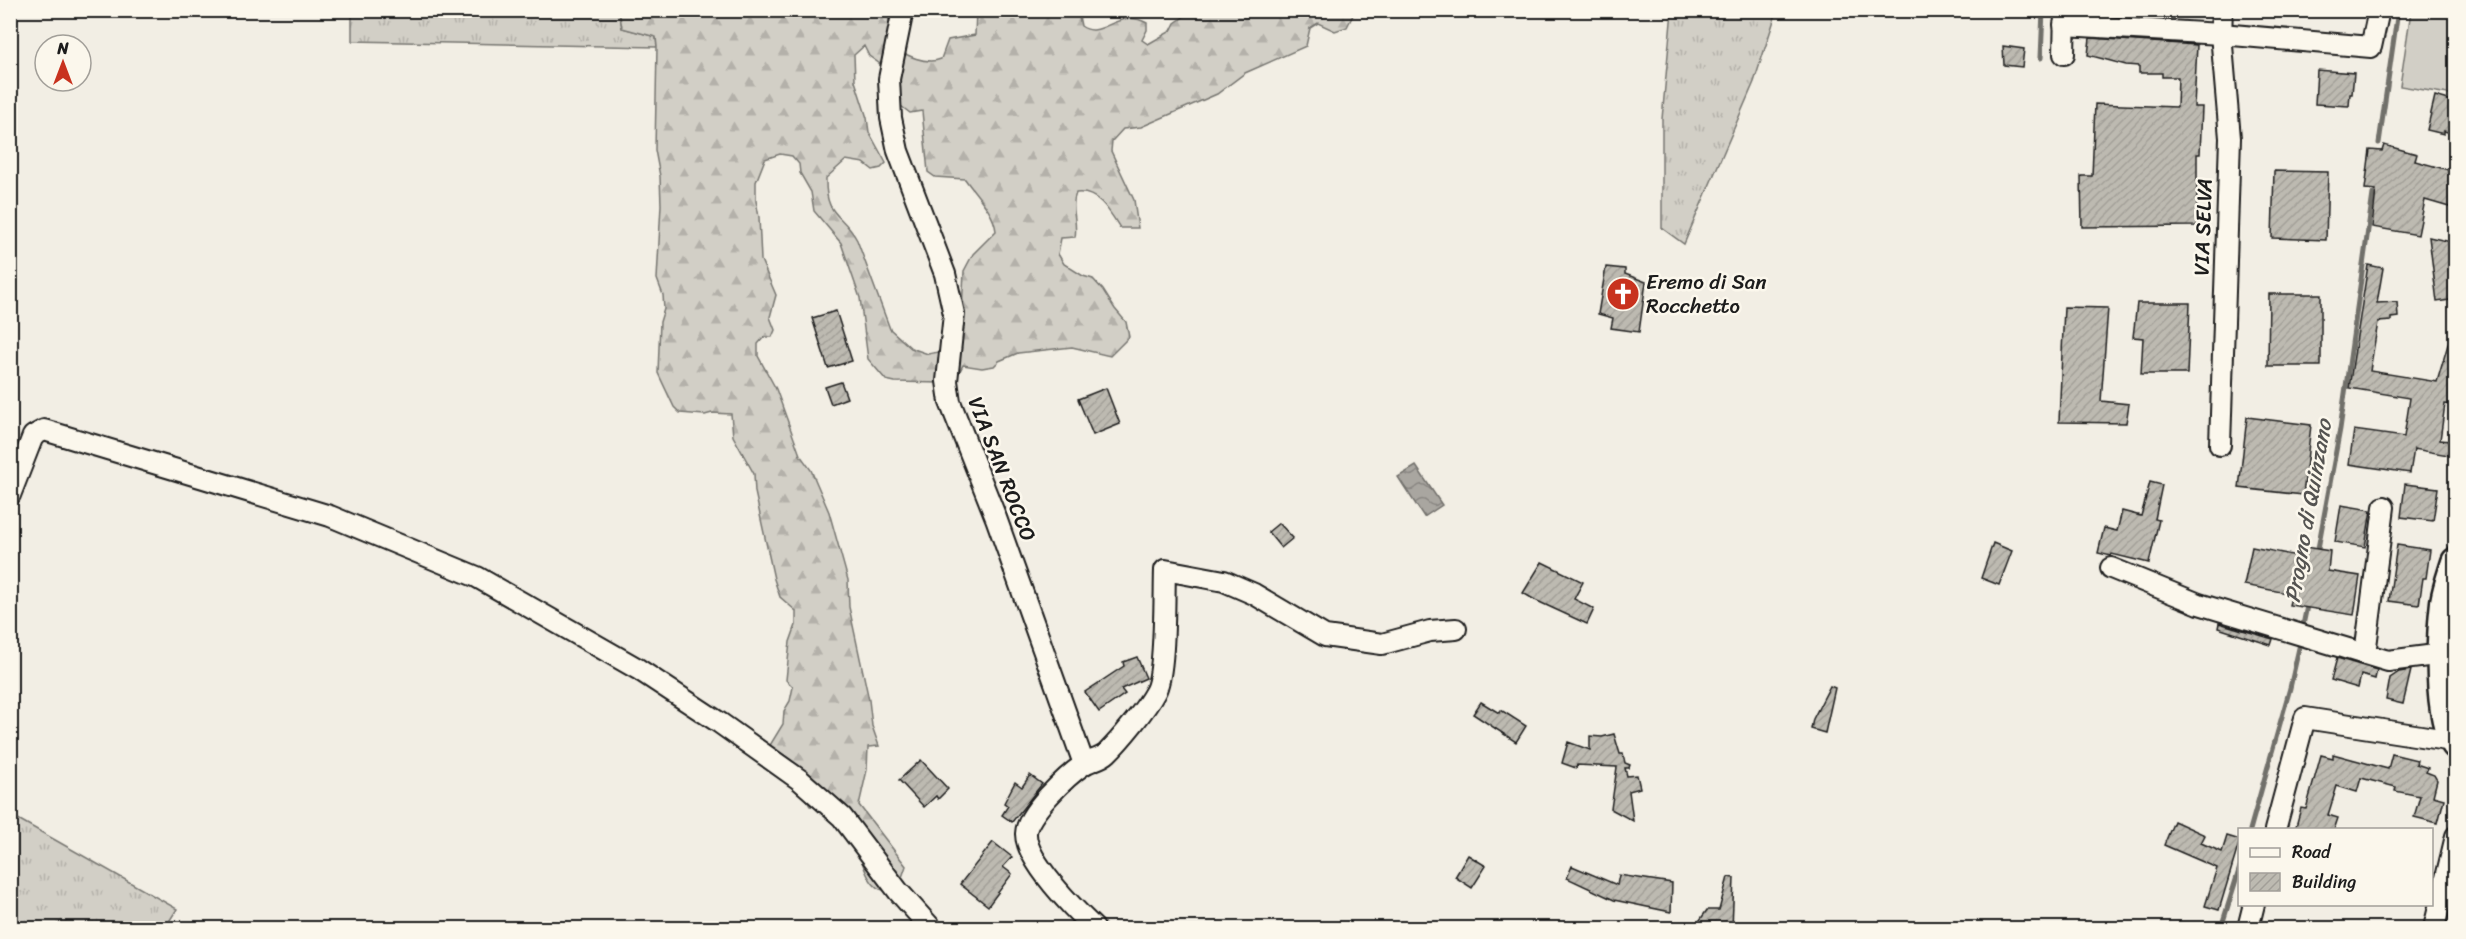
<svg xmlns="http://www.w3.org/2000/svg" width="2466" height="939" font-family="Sriracha,sans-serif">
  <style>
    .grass { fill: url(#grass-tufts); stroke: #777671; stroke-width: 1.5 }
    .forest { fill: url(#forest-firs); stroke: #777671; stroke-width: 1.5; fill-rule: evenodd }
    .garden { fill: #d2cfc6; stroke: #777671; stroke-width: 1.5 }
    .water { fill: url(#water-waves); stroke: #716f6b; stroke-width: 1.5 }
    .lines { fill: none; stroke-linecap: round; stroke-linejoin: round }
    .stream { stroke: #716f6b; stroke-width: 5 }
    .building { fill: url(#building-hatch); stroke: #1c1c1c; stroke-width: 1.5 }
    .street-casing { stroke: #1c1c1c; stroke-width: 24 }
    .secondary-casing { stroke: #1c1c1c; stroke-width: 33 }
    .street { stroke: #fbf7ec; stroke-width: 20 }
    .secondary { stroke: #fbf7ec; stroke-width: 28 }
    .labels { text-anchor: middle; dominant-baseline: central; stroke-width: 5; stroke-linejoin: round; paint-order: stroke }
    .street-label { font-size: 21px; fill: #1c1c1c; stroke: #fbf7ec }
    .poi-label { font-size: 21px; fill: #1c1c1c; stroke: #fbf7ec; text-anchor: start }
    .water-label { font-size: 22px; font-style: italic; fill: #545351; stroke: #fbf7ec }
  </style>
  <defs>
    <pattern id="grass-tufts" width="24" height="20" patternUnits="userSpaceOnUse" patternTransform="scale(1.5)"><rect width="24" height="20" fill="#d2cfc6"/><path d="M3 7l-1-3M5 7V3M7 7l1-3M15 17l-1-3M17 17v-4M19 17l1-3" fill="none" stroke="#b4b1aa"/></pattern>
    <pattern id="forest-firs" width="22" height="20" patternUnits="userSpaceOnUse" patternTransform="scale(1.5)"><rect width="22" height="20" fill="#d2cfc6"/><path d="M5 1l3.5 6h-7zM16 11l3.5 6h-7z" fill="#b4b1aa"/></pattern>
    <pattern id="water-waves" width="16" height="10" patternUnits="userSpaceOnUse" patternTransform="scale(1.5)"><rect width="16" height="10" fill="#a9a6a0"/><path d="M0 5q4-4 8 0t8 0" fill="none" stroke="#898682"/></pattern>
    <pattern id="building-hatch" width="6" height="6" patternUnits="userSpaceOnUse" patternTransform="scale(1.5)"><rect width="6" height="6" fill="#bdbab1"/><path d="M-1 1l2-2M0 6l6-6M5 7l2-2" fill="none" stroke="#a29f98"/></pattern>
  </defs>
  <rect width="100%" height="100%" fill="#f2eee4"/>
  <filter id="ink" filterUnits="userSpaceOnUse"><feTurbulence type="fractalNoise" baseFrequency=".0167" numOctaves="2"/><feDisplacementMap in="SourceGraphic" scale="12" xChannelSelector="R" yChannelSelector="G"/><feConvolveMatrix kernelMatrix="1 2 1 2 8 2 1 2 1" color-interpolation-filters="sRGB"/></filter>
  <g filter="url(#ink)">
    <g class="grass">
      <path d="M 619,10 L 622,28 L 656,37 L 657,47 L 352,41 L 352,11 Z"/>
      <path d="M 1672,11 L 1777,11 L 1754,82 L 1684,244 L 1662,228 L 1662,119 Z"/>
      <path d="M 11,815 L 177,909 L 165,928 L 11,928 Z"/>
    </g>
    <path class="forest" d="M 619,11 L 889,11 L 888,45 C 903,53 924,66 941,59 L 948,40 L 975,35 L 976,11 L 1078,11 L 1081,26 C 1102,41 1116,7 1147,23 L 1147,30 L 1142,40 L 1148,44 L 1171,31 L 1175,23 L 1192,11 L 1355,11 L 1347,27 L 1335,31 L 1318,23 L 1310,28 L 1306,46 L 1245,73 L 1217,94 L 1141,127 L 1123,129 L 1112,141 L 1111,151 L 1134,200 L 1138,228 L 1120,228 C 1110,212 1098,190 1076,193 C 1070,207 1078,222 1075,237 L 1061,238 L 1058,254 L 1064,264 L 1083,276 L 1093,279 L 1103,290 L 1115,309 L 1126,322 L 1129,337 L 1110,356 L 1072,347 L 1018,353 L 999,361 L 994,366 L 982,368 L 963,365 L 959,373 L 941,383 L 895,382 L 886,380 L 868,359 L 860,298 L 841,243 L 814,211 L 811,192 L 800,173 L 799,164 L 792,156 L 780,154 L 765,159 L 756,182 L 756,201 L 759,217 L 761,260 L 776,295 L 770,317 L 775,330 L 772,337 L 764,337 L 758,344 L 758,356 L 776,389 L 800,455 L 811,470 L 829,512 L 848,580 L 849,607 L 869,700 L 872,726 L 879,746 L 868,747 L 867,770 L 859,805 L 906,866 L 900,883 L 894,890 C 889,890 883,891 880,889 C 862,882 853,828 851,811 C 837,805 825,808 810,806 L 796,783 L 781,780 L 769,767 L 764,755 L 783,724 L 784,711 L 790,701 L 793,687 L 786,680 L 790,642 L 796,625 L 796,611 L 780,597 L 774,579 L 755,492 L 754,474 L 733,436 L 731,414 L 712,413 L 705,415 L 680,413 L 674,407 L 658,373 L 660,322 L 664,309 L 663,295 L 657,279 L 661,205 L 660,176 L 655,150 L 657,47 L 656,37 L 622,28 ZM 864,46 L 869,56 L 880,64 L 891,91 L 901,106 L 910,113 L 922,111 L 928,172 L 935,177 L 965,179 C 976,195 994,212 996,231 L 973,254 L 964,271 L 961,330 L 938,352 L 928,354 L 911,348 L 890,329 L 857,240 C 842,212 825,218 826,178 L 846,160 L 864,163 L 873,170 L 881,168 L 886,163 L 869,132 L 867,118 L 855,81 L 854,55 Z"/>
    <path class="garden" d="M 2451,11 L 2455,12 L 2455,95 L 2400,86 L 2411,11 Z"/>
    <path class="water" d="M 1416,466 L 1442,505 L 1424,517 L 1398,477 Z"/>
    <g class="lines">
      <g class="stream">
        <path d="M 2041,58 L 2043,10"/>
        <path d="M 2379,143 L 2398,10"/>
        <path d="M 2317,554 L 2340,429 L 2373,194"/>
        <path d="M 2302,630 L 2308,601"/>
        <path d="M 2250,830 L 2290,688 L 2301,639"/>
        <path d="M 2221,928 L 2240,867"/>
      </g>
    </g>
    <g class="building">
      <path d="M 2090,38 L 2197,45 L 2194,107 L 2202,107 L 2200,154 L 2197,154 L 2197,226 L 2082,227 L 2081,176 L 2092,176 L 2095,104 L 2177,107 L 2178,77 L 2162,77 L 2162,73 L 2139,73 L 2139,66 L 2126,65 L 2088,55 Z"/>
      <path d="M 2003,46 L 2024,49 L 2022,67 L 2004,65 Z"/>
      <path d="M 2317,70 L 2354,73 L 2352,94 L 2350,94 L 2349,106 L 2315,104 Z"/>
      <path d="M 2435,96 L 2456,102 L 2456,134 L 2444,131 L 2444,134 L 2427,130 Z"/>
      <path d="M 2384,145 L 2417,154 L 2415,161 L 2456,172 L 2456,209 L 2425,200 L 2418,235 L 2372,227 L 2376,190 L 2365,189 L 2370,150 L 2382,151 Z"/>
      <path d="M 2274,171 L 2328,172 L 2326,240 L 2272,238 Z"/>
      <path d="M 2429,237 L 2456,243 L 2456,299 L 2437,302 Z"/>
      <path d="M 2368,265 L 2383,268 L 2377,303 L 2397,302 L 2398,317 L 2391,318 L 2391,321 L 2378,322 L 2370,371 L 2437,382 L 2451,334 L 2456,334 L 2456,405 L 2445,404 L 2440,440 L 2450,441 L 2448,455 L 2414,449 L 2410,473 L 2349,464 L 2354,430 L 2404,437 L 2410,398 L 2349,388 Z"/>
      <path d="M 1606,267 L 1625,269 L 1625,274 L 1646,282 L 1639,332 L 1611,328 L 1613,318 L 1598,314 Z"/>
      <path d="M 2269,294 L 2321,294 L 2321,366 L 2268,366 Z"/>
      <path d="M 2137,303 L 2190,303 L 2187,374 L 2141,374 L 2143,338 L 2133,337 Z"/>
      <path d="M 2064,307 L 2108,308 L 2101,401 L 2129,404 L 2126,423 L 2059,422 Z"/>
      <path d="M 836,311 L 852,361 L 828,368 L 812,318 Z"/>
      <path d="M 841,382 L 847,398 L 831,404 L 825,387 Z"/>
      <path d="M 1106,388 L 1120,424 L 1093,435 L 1078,399 Z"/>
      <path d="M 2247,417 L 2311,425 L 2303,495 L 2239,488 Z"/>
      <path d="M 2150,482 L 2162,485 L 2155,519 L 2159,520 L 2149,563 L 2112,554 L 2111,556 L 2098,553 L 2104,528 L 2117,531 L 2122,511 L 2141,516 Z"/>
      <path d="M 2405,484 L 2438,488 L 2433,521 L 2401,517 Z"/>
      <path d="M 2341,505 L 2371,510 L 2365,547 L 2335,542 Z"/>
      <path d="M 1279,523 L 1293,538 L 1281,548 L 1268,532 Z"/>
      <path d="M 1993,543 L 2012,551 L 1999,585 L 1981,578 Z"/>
      <path d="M 2397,545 L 2430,550 L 2426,578 L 2423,578 L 2419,605 L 2389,601 Z"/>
      <path d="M 2252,547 L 2302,557 L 2305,547 L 2330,551 L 2328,571 L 2360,576 L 2354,615 L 2289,605 L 2292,594 L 2244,585 Z"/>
      <path d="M 1542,562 L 1583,582 L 1574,599 L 1594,609 L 1587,624 L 1535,600 L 1523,593 Z"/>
      <path d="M 2219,623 L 2273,639 L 2271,645 L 2218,628 Z"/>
      <path d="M 1137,657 L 1146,678 L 1121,689 L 1125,694 L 1099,712 L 1085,692 L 1124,666 L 1123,662 Z"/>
      <path d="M 2337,658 L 2377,670 L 2375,679 L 2361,675 L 2358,688 L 2331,680 Z"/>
      <path d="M 2411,670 L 2403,704 L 2386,700 L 2390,678 L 2399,672 Z"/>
      <path d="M 1830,686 L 1835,688 L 1825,733 L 1811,729 L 1813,719 Z"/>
      <path d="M 1481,702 L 1499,713 L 1501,710 L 1526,726 L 1516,742 L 1473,714 Z"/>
      <path d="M 1614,734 L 1620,754 L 1623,754 L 1625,763 L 1630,765 L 1629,768 L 1625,768 L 1627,776 L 1637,775 L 1640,788 L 1629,791 L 1633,821 L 1611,809 L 1617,767 L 1577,765 L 1576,768 L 1562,763 L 1568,742 L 1590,750 L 1590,736 L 1602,737 Z"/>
      <path d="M 2333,754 L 2388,769 L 2392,754 L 2417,760 L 2416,764 L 2428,768 L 2426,772 L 2434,775 L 2437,780 L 2433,796 L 2444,799 L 2438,823 L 2414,817 L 2420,796 L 2395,791 L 2396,787 L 2361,778 L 2357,792 L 2337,786 L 2328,815 L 2338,818 L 2334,830 L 2295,830 L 2301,808 L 2306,809 L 2321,755 L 2333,758 Z"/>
      <path d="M 921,760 L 948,789 L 938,799 L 936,796 L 924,807 L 899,780 Z"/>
      <path d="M 1030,775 L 1042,784 L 1012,822 L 1002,815 L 1008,806 L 1004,803 L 1015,782 L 1022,787 Z"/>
      <path d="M 2174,821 L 2205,835 L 2201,843 L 2222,852 L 2227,836 L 2240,840 L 2219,910 L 2205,906 L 2217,868 L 2164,845 Z"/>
      <path d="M 993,842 L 1012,857 L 1003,867 L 1012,874 L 988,906 L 960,884 Z"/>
      <path d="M 1468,855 L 1486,866 L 1472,888 L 1455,877 Z"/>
      <path d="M 1572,866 L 1617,885 L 1619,875 L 1672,883 L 1671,912 L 1614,900 L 1567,878 Z"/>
      <path d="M 1728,877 L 1734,878 L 1732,928 L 1695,927 L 1707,910 L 1719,910 Z"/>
    </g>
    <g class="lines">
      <defs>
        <g id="street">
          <path d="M 903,10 L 889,79 L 891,118 L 898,151 L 945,274 L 954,314 L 947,381 L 950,402 L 996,518 L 1084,764"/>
          <path d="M 2064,25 L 2221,34 L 2371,47 L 2379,10"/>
          <path d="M 2064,54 L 2065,10"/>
          <path d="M 2220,445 L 2230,138 L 2221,34 L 2222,10"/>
          <path d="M 10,495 L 33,436 L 44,430 L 330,516 L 477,577 L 638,669 L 720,723 L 800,780 L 842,817 L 898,891 L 931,928"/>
          <path d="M 2111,568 L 2199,604 L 2388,661 L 2443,654"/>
          <path d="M 2365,654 L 2384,507"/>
          <path d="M 2275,830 L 2305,718 L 2453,741"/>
          <path d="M 1094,928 C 1075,910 1026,861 1026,834 C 1025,815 1068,775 1083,765 C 1090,760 1101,759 1107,753 C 1121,739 1146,709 1155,692 C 1166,673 1164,595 1165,570 L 1224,581 L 1254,594 L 1325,636 L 1382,644 L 1430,631 L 1456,629"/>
          <path d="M 2248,928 L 2254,904"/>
          <path d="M 2434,928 L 2456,836"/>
        </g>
        <path id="secondary" d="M 2456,562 C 2452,575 2447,589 2445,602 C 2441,637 2437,715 2456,744"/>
      </defs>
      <use href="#street" class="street-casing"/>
      <use href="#secondary" class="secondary-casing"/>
      <use href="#street" class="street"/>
      <use href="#secondary" class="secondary"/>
    </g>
  </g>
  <defs>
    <symbol id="church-disc" viewBox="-11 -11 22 22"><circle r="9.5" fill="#c8321e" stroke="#fbf7ec"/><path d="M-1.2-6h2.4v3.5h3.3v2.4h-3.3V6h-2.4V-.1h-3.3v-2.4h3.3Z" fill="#fff"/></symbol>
  </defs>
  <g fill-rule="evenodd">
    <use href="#church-disc" x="1604" y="275" width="38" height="38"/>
  </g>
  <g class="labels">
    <g class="street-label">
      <text transform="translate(2203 227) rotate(-88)">VIA SELVA</text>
      <text transform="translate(1002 469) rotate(69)">VIA SAN ROCCO</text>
    </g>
    <g class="poi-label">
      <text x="1646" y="282">Eremo di San<tspan x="1646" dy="24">Rocchetto</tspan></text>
    </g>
    <g class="water-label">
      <text transform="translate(2308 511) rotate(-80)">Progno di Quinzano</text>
    </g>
  </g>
  <rect width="2466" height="939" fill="none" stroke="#fbf7ec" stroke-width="36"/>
  <rect x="18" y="18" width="2430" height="903" fill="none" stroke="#1c1c1c" stroke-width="2" filter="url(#ink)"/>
  <rect x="2238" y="828" width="195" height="78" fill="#fbf7ec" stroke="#a29f99" stroke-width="1.5"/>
  <rect x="2250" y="848" width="30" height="9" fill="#fbf7ec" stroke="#a29f99" stroke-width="1.5"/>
  <text x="2292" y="858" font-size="18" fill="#1c1c1c">Road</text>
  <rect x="2250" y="873" width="30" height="18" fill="url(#building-hatch)" stroke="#a29f99" stroke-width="1.5"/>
  <text x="2292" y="888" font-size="18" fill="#1c1c1c">Building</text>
  <g transform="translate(63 63)"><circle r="28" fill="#fbf7ec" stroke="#a29f99" stroke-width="1.5"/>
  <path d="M0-4.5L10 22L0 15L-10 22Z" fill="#c8321e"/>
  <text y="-9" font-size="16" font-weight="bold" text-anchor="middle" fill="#1c1c1c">N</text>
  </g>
</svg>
